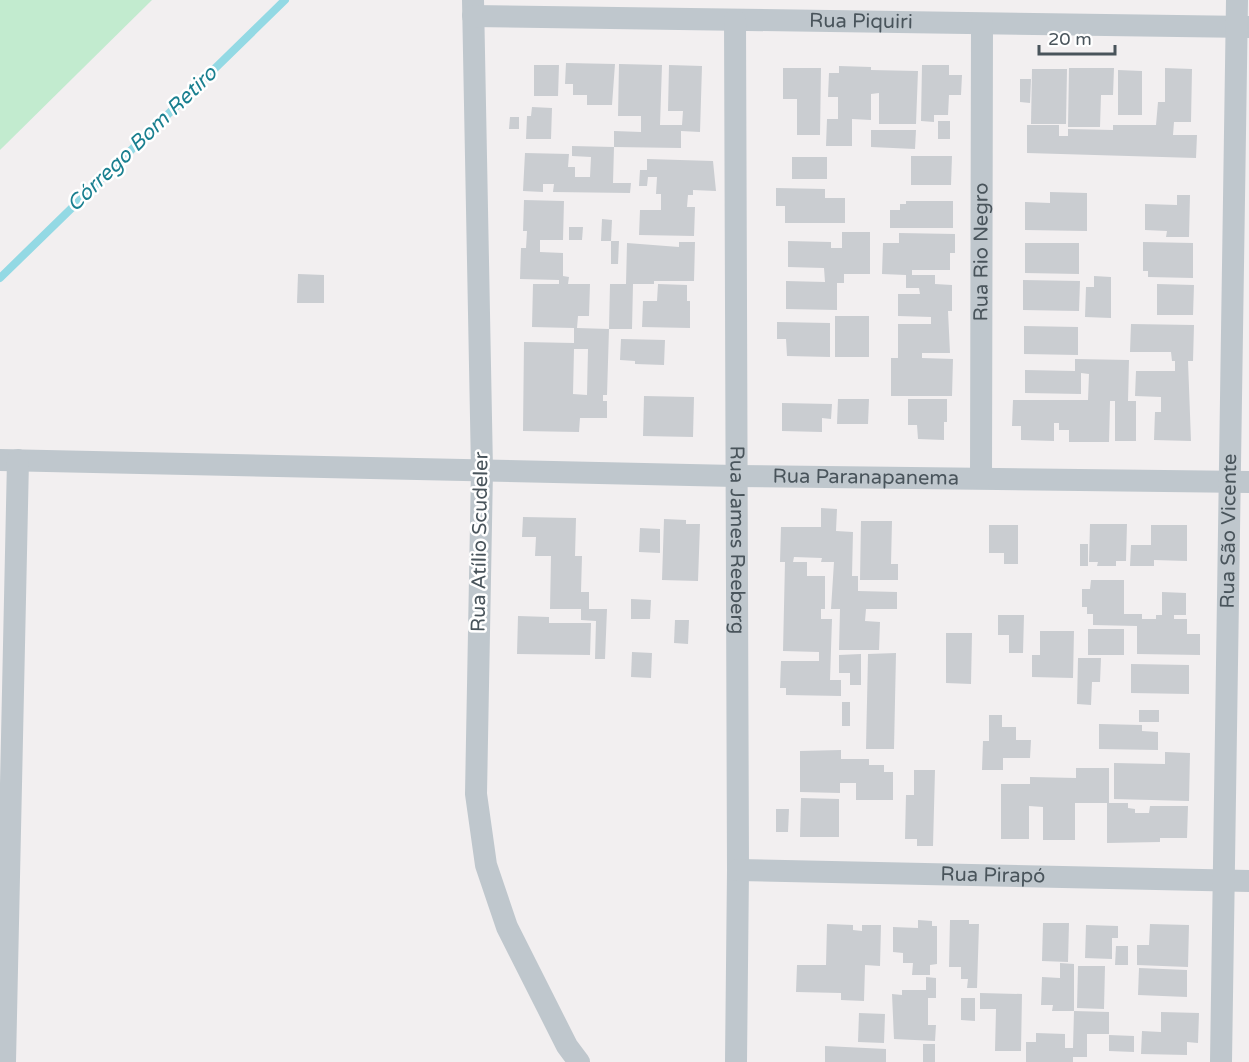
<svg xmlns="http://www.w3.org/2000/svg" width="1249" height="1062" font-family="'Varela Round',sans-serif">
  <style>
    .green { fill: #c2ebcf }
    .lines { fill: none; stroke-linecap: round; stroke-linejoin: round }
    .stream { stroke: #93d9e4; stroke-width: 8 }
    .building { fill: #cacdd1; fill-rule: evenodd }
    .street { stroke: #bfc7cd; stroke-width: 22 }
    .labels { text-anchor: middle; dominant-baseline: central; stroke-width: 5; stroke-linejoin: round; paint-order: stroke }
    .street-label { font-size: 20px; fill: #49545b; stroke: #fff }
    .water-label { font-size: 21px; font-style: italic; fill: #197f8f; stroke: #fff }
  </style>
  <rect width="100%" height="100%" fill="#f2eff0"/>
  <path class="green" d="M 0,0 L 152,0 L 0,150 Z"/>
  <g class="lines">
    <path class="stream" d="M 0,278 L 285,0"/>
  </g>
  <g class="building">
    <path d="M 566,63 L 615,64 L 612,105 L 587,105 L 587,95 L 573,95 L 573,84 L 565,84 Z"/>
    <path d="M 619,64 L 662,65 L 660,125 L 682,125 L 683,111 L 668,111 L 669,65 L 702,66 L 700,132 L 681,131 L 681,148 L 614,147 L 614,131 L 641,132 L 641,116 L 618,116 Z"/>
    <path d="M 534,65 L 559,65 L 558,96 L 534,96 Z"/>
    <path d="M 922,65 L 949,65 L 949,75 L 962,75 L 961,95 L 949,95 L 948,115 L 934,115 L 934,122 L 921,121 Z"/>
    <path d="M 839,66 L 871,67 L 871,70 L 918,71 L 916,124 L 879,124 L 879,93 L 871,94 L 871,120 L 852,119 L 852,146 L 826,146 L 827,119 L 838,119 L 838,97 L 828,97 L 829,73 L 839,73 Z"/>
    <path d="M 783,68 L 821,68 L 820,135 L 797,135 L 797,99 L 783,99 Z"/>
    <path d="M 1069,68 L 1114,68 L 1113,95 L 1101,95 L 1100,127 L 1068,127 Z"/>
    <path d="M 1165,68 L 1192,69 L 1191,122 L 1174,122 L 1173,135 L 1197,135 L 1196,158 L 1027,153 L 1027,125 L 1059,125 L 1059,136 L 1068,136 L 1068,129 L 1113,130 L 1113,125 L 1156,125 L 1158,102 L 1165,102 Z"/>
    <path d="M 1032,69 L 1067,69 L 1066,124 L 1031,124 Z"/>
    <path d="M 1118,70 L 1142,71 L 1142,115 L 1118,115 Z"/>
    <path d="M 1020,79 L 1031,79 L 1030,103 L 1020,102 Z"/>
    <path d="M 532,107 L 552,108 L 551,139 L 526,139 L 527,116 L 531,116 Z"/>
    <path d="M 510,117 L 519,117 L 519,129 L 509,129 Z"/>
    <rect x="938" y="121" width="12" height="18"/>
    <path d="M 871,130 L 916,130 L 915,149 L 871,147 Z"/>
    <path d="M 572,146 L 614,147 L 613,183 L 631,183 L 630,193 L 553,192 L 554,184 L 543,184 L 543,192 L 523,191 L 525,153 L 569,154 L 568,167 L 575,167 L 575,177 L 590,177 L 591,157 L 572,156 Z"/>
    <path d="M 911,156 L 952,156 L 951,185 L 911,185 Z"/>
    <rect x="792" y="157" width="35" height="22"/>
    <path d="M 647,159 L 713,161 L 716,191 L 693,190 L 693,195 L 688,195 L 687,207 L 695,207 L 694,236 L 639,235 L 640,210 L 661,210 L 661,194 L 656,194 L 657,177 L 648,177 L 647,186 L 639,186 L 640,170 L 647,170 Z"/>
    <path d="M 776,188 L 825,189 L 825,198 L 845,198 L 845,223 L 785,223 L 785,206 L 776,206 Z"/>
    <path d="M 1050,192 L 1087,193 L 1087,231 L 1025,230 L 1025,202 L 1050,203 Z"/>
    <path d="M 1177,195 L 1190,195 L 1189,237 L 1166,237 L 1167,231 L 1145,230 L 1145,204 L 1177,205 Z"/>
    <path d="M 524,200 L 564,201 L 563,240 L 540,240 L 540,252 L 563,253 L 563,276 L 569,277 L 568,284 L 590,284 L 589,316 L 578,316 L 577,328 L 609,329 L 607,395 L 603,395 L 603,401 L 607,401 L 607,418 L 580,418 L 579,432 L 523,431 L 524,342 L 574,343 L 574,328 L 532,327 L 533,284 L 559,284 L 559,280 L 520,279 L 521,248 L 526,248 L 527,231 L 523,231 ZM 574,349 L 588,349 L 587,395 L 573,394 Z"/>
    <path d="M 906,201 L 953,201 L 953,228 L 890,228 L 890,210 L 900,210 L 900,204 L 906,204 Z"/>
    <path d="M 602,219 L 612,220 L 611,241 L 601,241 Z"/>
    <path d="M 569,227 L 583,227 L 582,240 L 569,240 Z"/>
    <path d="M 842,232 L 870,232 L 870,274 L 844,274 L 844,283 L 837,283 L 837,310 L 786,309 L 786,281 L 825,282 L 824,268 L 788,267 L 788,241 L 831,242 L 831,248 L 842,248 Z"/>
    <path d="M 899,233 L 955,234 L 955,253 L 950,253 L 950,270 L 912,270 L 912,275 L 935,275 L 935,284 L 952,285 L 952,311 L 948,311 L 950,353 L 922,353 L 922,358 L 953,359 L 952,396 L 891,396 L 891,358 L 898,358 L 898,324 L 931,324 L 931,317 L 898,316 L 898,294 L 920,294 L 919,288 L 906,288 L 906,275 L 882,274 L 883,243 L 899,243 Z"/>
    <path d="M 611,241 L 619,241 L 618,264 L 611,264 Z"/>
    <path d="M 679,242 L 695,242 L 694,281 L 654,281 L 654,284 L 633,284 L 632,329 L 609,329 L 610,284 L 626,284 L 627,243 L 679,247 Z"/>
    <path d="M 1143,242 L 1193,243 L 1193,278 L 1148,277 L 1148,271 L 1143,271 Z"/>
    <path d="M 1025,243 L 1079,243 L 1079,274 L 1025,273 Z"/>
    <path d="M 298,274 L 324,275 L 324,303 L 297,303 Z"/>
    <path d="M 1094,276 L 1111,277 L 1111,318 L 1085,317 L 1086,287 L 1094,287 Z"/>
    <path d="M 1023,280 L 1080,281 L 1079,311 L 1023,310 Z"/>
    <path d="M 658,284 L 687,285 L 687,301 L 690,301 L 690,328 L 642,327 L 643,301 L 657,301 Z"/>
    <path d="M 1157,284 L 1194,285 L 1193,315 L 1157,315 Z"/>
    <rect x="835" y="316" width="34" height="41"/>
    <path d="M 777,322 L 830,323 L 830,357 L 787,356 L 786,339 L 777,339 Z"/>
    <path d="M 1131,324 L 1194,325 L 1193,361 L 1188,361 L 1191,441 L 1154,440 L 1155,412 L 1161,412 L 1161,397 L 1135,396 L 1136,371 L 1175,371 L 1175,361 L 1172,361 L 1171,352 L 1130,352 Z"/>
    <path d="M 1024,326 L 1078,327 L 1078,355 L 1024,354 Z"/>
    <path d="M 621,339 L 665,340 L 664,365 L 635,364 L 635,361 L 620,360 Z"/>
    <path d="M 1075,359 L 1129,360 L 1128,401 L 1136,401 L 1136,441 L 1115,441 L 1115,401 L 1110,401 L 1109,442 L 1069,442 L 1069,430 L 1059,430 L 1059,423 L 1054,423 L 1054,441 L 1021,440 L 1021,426 L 1012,426 L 1013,400 L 1088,400 L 1089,374 L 1081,373 L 1081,394 L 1025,393 L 1025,370 L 1075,371 Z"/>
    <path d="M 644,396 L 694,397 L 693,437 L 643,436 Z"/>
    <path d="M 838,399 L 869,399 L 868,424 L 837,424 Z"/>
    <path d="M 908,399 L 947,399 L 947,422 L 944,422 L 944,440 L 918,439 L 917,425 L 908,425 Z"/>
    <path d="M 782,403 L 832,404 L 831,419 L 822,418 L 822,432 L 782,431 Z"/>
    <path d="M 821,508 L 837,509 L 836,531 L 853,532 L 852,576 L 858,576 L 858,591 L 897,592 L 897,609 L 866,609 L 865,621 L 880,622 L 879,650 L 839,650 L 840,609 L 831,609 L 834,562 L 821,562 L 822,558 L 794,557 L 793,562 L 807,562 L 807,576 L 825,576 L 825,609 L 821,609 L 821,619 L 832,619 L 830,680 L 841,680 L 841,696 L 786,695 L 786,688 L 780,688 L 781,661 L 819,661 L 819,652 L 783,651 L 785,562 L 780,562 L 781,527 L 821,527 Z"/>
    <path d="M 523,517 L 576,518 L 575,556 L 582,556 L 581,592 L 589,592 L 589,609 L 607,609 L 605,659 L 595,659 L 596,621 L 581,620 L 581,609 L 550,609 L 551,556 L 535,556 L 536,537 L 522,537 Z"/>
    <path d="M 664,519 L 686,520 L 686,524 L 700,524 L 698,581 L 662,580 Z"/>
    <path d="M 861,521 L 892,521 L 891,564 L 898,564 L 898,580 L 860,580 Z"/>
    <path d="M 1090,524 L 1127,524 L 1126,561 L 1116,561 L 1116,566 L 1097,566 L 1098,562 L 1089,562 Z"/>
    <path d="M 989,525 L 1018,525 L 1018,564 L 1004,564 L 1004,553 L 989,553 Z"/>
    <path d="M 1151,525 L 1187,525 L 1187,561 L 1154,560 L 1154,566 L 1130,566 L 1131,545 L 1151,545 Z"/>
    <path d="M 640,528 L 660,529 L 660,553 L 639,552 Z"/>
    <rect x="1080" y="544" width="8" height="22"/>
    <path d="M 1091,580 L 1124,580 L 1124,614 L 1142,614 L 1142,619 L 1156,619 L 1156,615 L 1162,615 L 1162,592 L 1186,593 L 1186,615 L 1174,615 L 1174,619 L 1187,619 L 1187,634 L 1200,634 L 1200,655 L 1137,654 L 1137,626 L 1093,625 L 1093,614 L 1087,614 L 1087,607 L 1082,607 L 1082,589 L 1090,589 Z"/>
    <path d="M 631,599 L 651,600 L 650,619 L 631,619 Z"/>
    <path d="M 998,615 L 1024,615 L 1023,653 L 1009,653 L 1009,635 L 998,635 Z"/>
    <path d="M 518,616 L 549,617 L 549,623 L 591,623 L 590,655 L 517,654 Z"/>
    <path d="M 675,620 L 689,620 L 688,644 L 674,643 Z"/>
    <rect x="1088" y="629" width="36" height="26"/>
    <path d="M 1040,631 L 1074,631 L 1073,678 L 1032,677 L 1032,655 L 1040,655 Z"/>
    <path d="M 946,633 L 972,633 L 971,684 L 946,683 Z"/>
    <path d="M 632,652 L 652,653 L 651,678 L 631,677 Z"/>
    <path d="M 896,653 L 894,749 L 866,749 L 868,654 Z"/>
    <path d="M 861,654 L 861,685 L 850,685 L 850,673 L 839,673 L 839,655 Z"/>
    <path d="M 1078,658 L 1101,658 L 1100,682 L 1092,682 L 1091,705 L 1077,704 Z"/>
    <path d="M 1131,664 L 1189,665 L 1189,694 L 1131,693 Z"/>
    <rect x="842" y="702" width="8" height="24"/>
    <rect x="1139" y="710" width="20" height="12"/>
    <path d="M 989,715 L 1002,715 L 1002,727 L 1016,727 L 1016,740 L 1031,740 L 1030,758 L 1003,758 L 1003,770 L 982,770 L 983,741 L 989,741 Z"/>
    <path d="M 1099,724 L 1142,725 L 1142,731 L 1158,732 L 1158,750 L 1099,749 Z"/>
    <path d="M 841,750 L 841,759 L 869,759 L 869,765 L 884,765 L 884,772 L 893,772 L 893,800 L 856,800 L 856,783 L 840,783 L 840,793 L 800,792 L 800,751 Z"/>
    <path d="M 1165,752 L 1190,753 L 1189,801 L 1114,799 L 1114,763 L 1165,764 Z"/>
    <path d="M 1076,768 L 1109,768 L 1109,803 L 1128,803 L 1128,808 L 1135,809 L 1135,813 L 1149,813 L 1150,806 L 1188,806 L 1187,838 L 1160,838 L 1160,842 L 1107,843 L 1107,803 L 1075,803 L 1075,840 L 1043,840 L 1043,807 L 1029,806 L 1029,839 L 1001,839 L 1001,784 L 1030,784 L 1030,777 L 1076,778 Z"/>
    <path d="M 914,770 L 935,770 L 933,846 L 917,846 L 917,839 L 905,839 L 906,795 L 914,795 Z"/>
    <path d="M 801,798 L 839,799 L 839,837 L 800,837 Z"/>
    <path d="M 776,809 L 789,809 L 788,832 L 776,832 Z"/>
    <path d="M 918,920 L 932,921 L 932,926 L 937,926 L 937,964 L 930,965 L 930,975 L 912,975 L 913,963 L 903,963 L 903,953 L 893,952 L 893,927 L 918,928 Z"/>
    <path d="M 950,920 L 969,920 L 969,924 L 979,924 L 977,988 L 967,988 L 968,979 L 961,979 L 961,967 L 949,967 Z"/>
    <path d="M 1043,923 L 1069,923 L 1068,962 L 1042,961 Z"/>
    <path d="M 827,924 L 853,925 L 853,930 L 862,931 L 862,925 L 881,925 L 880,966 L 865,965 L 864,1001 L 841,1000 L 841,993 L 796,992 L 797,965 L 826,965 Z"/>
    <path d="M 1150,924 L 1189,925 L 1188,967 L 1137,965 L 1137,945 L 1149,945 Z"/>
    <path d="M 1086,925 L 1118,926 L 1118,938 L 1112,938 L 1112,959 L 1085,958 Z"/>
    <path d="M 1116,946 L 1128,946 L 1128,965 L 1115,965 Z"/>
    <path d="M 1060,963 L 1074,964 L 1074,1011 L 1052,1011 L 1053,1005 L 1041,1005 L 1042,977 L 1060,978 Z"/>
    <path d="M 1078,966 L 1105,966 L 1104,1009 L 1077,1008 Z"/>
    <path d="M 1139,968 L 1187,970 L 1187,997 L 1138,995 Z"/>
    <path d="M 926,977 L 936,978 L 936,998 L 928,998 L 928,1025 L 936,1025 L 935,1041 L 894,1039 L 892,994 L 902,995 L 902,990 L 926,990 Z"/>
    <path d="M 980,993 L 1022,994 L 1021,1051 L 995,1051 L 996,1009 L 980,1009 Z"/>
    <path d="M 961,998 L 975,998 L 975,1021 L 961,1020 Z"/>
    <path d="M 1074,1011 L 1109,1012 L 1109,1034 L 1087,1034 L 1087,1057 L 1073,1057 L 1073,1062 L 1026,1062 L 1026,1042 L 1036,1042 L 1036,1033 L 1065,1034 L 1065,1048 L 1073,1048 Z"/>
    <path d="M 1161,1012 L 1199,1013 L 1198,1043 L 1187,1042 L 1187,1055 L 1141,1054 L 1142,1031 L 1161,1032 Z"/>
    <path d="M 859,1013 L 885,1014 L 884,1043 L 858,1042 Z"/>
    <path d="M 1109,1035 L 1134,1036 L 1134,1052 L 1109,1051 Z"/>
    <rect x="923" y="1044" width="12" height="18"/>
    <path d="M 825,1046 L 886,1049 L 886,1062 L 825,1062 Z"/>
  </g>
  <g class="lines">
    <g class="street">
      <path d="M 473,0 L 482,470 L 476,794 L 486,865 L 507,927 L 567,1046 L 579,1062"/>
      <path id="s1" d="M 473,16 L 1249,27"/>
      <path id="s2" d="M 735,20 L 738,870 L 736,1062"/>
      <path id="s3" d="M 0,460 L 735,476 L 1249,482"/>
      <path id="s4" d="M 981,478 L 982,24"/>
      <path id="s5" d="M 738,870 L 1249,881"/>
      <path d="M 5,1062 L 18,460"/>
      <path id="s6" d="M 1221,1062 L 1237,0"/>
    </g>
  </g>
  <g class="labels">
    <g class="street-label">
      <text stroke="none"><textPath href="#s1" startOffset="388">Rua Piquiri</textPath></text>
      <text stroke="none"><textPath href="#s4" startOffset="226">Rua Rio Negro</textPath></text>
      <text stroke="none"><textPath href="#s3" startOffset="866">Rua Paranapanema</textPath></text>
      <text stroke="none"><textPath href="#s6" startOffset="531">Rua São Vicente</textPath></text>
      <text stroke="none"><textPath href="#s2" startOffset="520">Rua James Reeberg</textPath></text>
      <text transform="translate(480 542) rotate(-89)">Rua Atílio Scudeler</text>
      <text stroke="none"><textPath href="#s5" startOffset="255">Rua Pirapó</textPath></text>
    </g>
    <g class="water-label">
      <text transform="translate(142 139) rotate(-44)">Córrego Bom Retiro</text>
    </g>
  </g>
  <path d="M1039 45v9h76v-9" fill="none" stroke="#49545b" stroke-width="3"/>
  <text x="1048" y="45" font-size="18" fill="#49545b" stroke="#ffffff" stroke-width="4.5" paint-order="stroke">20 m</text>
</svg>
